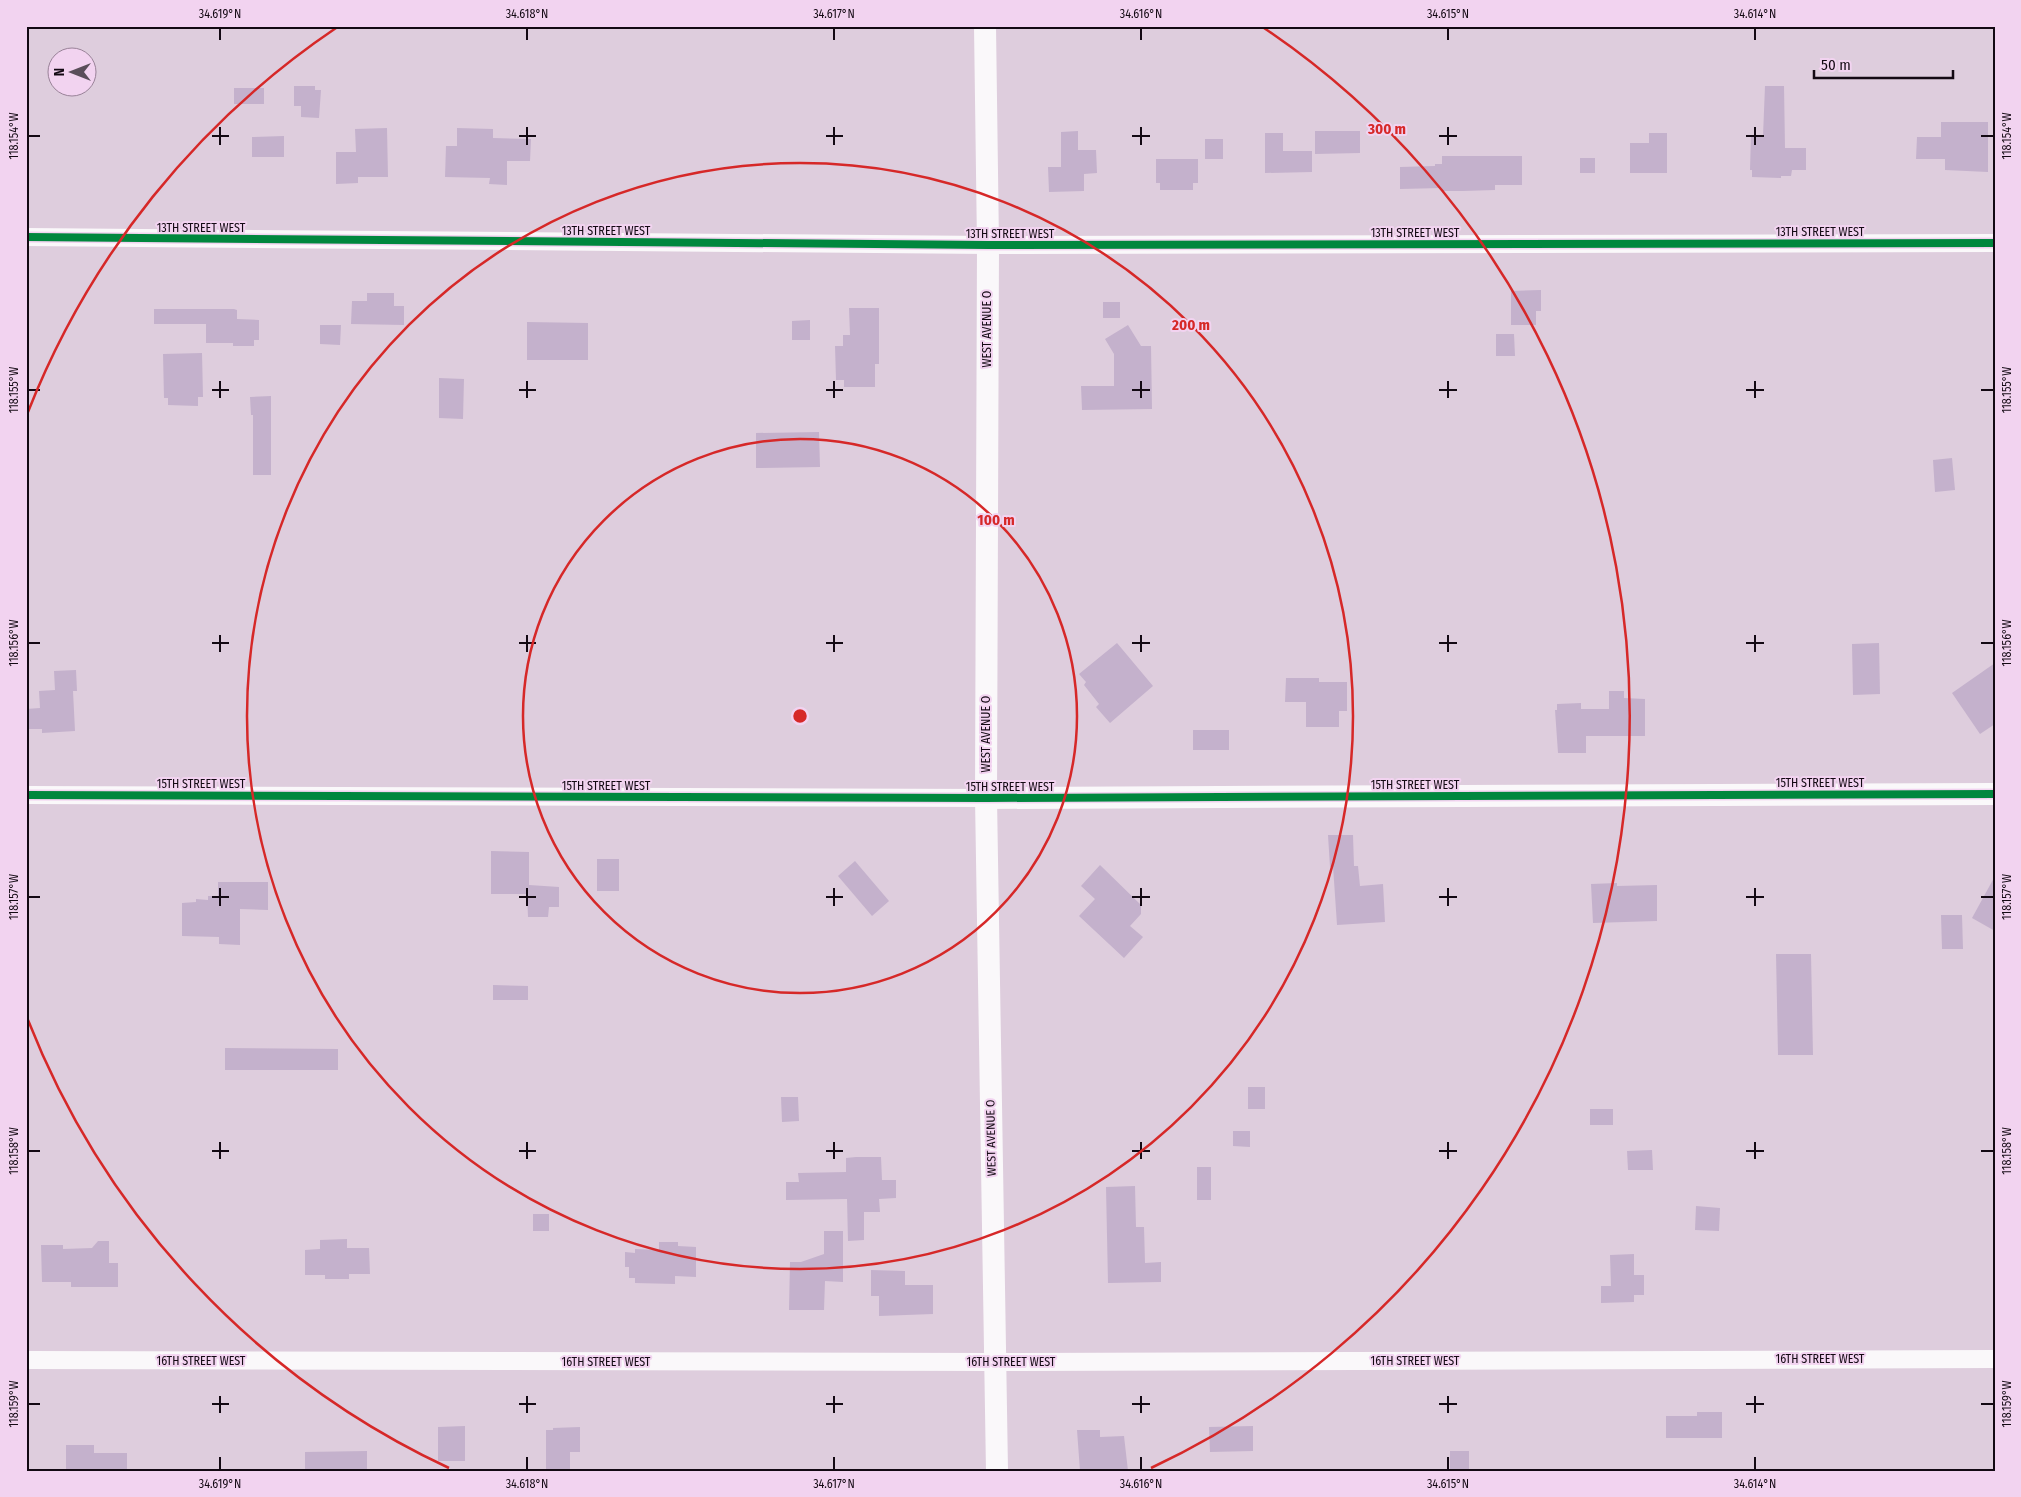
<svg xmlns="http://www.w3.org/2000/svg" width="2021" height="1497" font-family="'Fira Sans Condensed',sans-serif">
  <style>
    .building { fill: #c4b1cc }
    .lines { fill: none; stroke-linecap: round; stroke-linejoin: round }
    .minor { stroke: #faf8fa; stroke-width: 18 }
    .tertiary { stroke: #faf8fa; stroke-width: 22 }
    .cycleway-casing { stroke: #f2d3f0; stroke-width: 11 }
    .cycleway { stroke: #00873e; stroke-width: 8 }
    .ticks { fill: none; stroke: #130913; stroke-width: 2 }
    .ring { fill: none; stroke: #d62828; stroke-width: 2.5 }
    .labels { text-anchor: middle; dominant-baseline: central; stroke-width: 4; stroke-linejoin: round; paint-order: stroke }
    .street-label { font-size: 12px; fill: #130913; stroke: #f2d3f0 }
    .centre { fill: #d62828; stroke: #f2d3f0; stroke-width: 2.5 }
    .ring-label { font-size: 15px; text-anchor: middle; font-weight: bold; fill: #d62828; stroke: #f2d3f0; stroke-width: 4; stroke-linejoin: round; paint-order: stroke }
    .neatline { fill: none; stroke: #130913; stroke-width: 2 }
    .ticks-label { font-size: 12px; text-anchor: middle; fill: #130913 }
  </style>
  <rect width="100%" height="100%" fill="#decddd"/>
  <g class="building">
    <path d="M 294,86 L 315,86 L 315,90 L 321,90 L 319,118 L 301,117 L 301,106 L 294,106 Z"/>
    <path d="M 1765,86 L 1784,86 L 1785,148 L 1806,148 L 1806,170 L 1792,170 L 1791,176 L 1781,176 L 1781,178 L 1752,177 L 1752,170 L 1750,170 L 1751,135 L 1763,136 Z"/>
    <rect x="234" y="88" width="30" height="16"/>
    <path d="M 1941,122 L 1988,122 L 1988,172 L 1945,170 L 1945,159 L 1916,159 L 1917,137 L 1941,137 Z"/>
    <path d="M 387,128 L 388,177 L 358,177 L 358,183 L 336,184 L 336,152 L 356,152 L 355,129 Z"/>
    <path d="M 457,128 L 493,129 L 493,138 L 531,139 L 530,161 L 507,161 L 507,185 L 489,184 L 490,178 L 445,177 L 446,146 L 457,146 Z"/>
    <path d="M 1078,131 L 1078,150 L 1096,150 L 1097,173 L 1084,174 L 1084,191 L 1049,192 L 1048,167 L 1061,167 L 1061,132 Z"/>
    <path d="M 1315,131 L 1360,131 L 1360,153 L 1315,154 Z"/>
    <path d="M 1265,133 L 1283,133 L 1283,151 L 1312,151 L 1312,172 L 1265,173 Z"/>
    <path d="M 1649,133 L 1667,133 L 1667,173 L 1630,173 L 1630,143 L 1649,143 Z"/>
    <path d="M 284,136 L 284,157 L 252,157 L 252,137 Z"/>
    <rect x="1205" y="139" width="18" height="20"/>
    <path d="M 1442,156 L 1522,156 L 1522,185 L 1495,185 L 1495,190 L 1463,191 L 1442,191 L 1442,188 L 1400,189 L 1400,167 L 1435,166 L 1435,164 L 1442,164 Z"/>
    <rect x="1580" y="158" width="15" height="15"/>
    <path d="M 1156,159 L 1198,159 L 1198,183 L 1193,183 L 1193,190 L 1160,190 L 1160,183 L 1156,183 Z"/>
    <path d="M 1541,290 L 1541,311 L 1536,311 L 1536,325 L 1511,325 L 1511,291 Z"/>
    <path d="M 367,293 L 394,293 L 394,306 L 404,306 L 404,325 L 351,324 L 352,301 L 367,301 Z"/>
    <rect x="1103" y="302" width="17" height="16"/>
    <path d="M 849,308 L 879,308 L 879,364 L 875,364 L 875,387 L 844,387 L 844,380 L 836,380 L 835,346 L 843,346 L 843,335 L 850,335 Z"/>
    <path d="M 154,309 L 234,309 L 237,310 L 237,319 L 259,320 L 259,340 L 254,340 L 254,346 L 233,346 L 233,343 L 206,343 L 206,324 L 154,324 Z"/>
    <path d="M 810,320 L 810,340 L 792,340 L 792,321 Z"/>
    <path d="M 527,322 L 588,323 L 588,360 L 527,360 Z"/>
    <path d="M 320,325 L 341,325 L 340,345 L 320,344 Z"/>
    <path d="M 1128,325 L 1141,346 L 1151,346 L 1152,409 L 1082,410 L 1081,386 L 1114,386 L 1114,354 L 1105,339 Z"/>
    <path d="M 1496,334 L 1514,334 L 1515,356 L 1496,356 Z"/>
    <path d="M 202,353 L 203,397 L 198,397 L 198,406 L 168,405 L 168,398 L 164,398 L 163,354 Z"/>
    <path d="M 439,378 L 464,379 L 463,419 L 439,418 Z"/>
    <path d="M 271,396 L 271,475 L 253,475 L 253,415 L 251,415 L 250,397 Z"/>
    <path d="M 819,432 L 820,467 L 756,468 L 756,433 Z"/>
    <path d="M 1952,458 L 1955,490 L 1935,492 L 1933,460 Z"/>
    <path d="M 1117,643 L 1153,686 L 1110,723 L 1096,707 L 1099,704 L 1084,685 L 1086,682 L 1079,674 Z"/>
    <path d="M 1879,643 L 1880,694 L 1853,695 L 1852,644 Z"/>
    <path d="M 1995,663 L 1995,724 L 1980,734 L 1952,693 Z"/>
    <path d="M 76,670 L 77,691 L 73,691 L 75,731 L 42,733 L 42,729 L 26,729 L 26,709 L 40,708 L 39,691 L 55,690 L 54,671 Z"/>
    <path d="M 1286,678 L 1319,678 L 1319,682 L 1347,682 L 1347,711 L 1339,711 L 1339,727 L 1306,727 L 1306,702 L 1285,702 Z"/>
    <path d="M 1609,691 L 1624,691 L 1624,698 L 1645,699 L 1645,736 L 1586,736 L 1586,753 L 1558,753 L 1555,710 L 1557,710 L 1557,704 L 1581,703 L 1581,709 L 1609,709 Z"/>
    <rect x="1193" y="730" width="36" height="20"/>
    <path d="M 1328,835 L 1353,835 L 1354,866 L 1358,866 L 1360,886 L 1383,884 L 1385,922 L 1337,925 L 1333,866 L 1330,867 Z"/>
    <path d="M 491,851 L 529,852 L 529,885 L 559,887 L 559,907 L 549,907 L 548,917 L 528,917 L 527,894 L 491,894 Z"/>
    <rect x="597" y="859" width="22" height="32"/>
    <path d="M 855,861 L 889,901 L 872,916 L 838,876 Z"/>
    <path d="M 1100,865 L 1141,905 L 1141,914 L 1130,926 L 1143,937 L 1124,958 L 1079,916 L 1095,899 L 1081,886 Z"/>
    <path d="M 1995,876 L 1995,931 L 1972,918 Z"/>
    <path d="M 218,882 L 268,882 L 268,910 L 240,909 L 240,945 L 219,944 L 219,937 L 182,936 L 182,903 L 196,902 L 196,899 L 208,900 L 208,896 L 218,896 Z"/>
    <path d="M 1617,883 L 1617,886 L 1657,885 L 1657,921 L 1593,923 L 1591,884 Z"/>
    <path d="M 1941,915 L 1962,915 L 1963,949 L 1942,949 Z"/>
    <path d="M 1776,954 L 1811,954 L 1813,1055 L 1778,1055 Z"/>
    <path d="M 493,985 L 528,986 L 528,1000 L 493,1000 Z"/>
    <path d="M 225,1048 L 338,1049 L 338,1070 L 225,1070 Z"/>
    <rect x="1248" y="1087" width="17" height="22"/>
    <path d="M 781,1097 L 798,1097 L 799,1121 L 782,1122 Z"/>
    <rect x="1590" y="1109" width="23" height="16"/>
    <path d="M 1233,1131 L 1250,1131 L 1250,1147 L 1233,1146 Z"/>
    <path d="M 1652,1150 L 1653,1170 L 1628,1170 L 1627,1151 Z"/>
    <path d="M 856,1157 L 881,1157 L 882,1180 L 896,1180 L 896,1198 L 879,1199 L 880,1212 L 864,1212 L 864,1240 L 848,1241 L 847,1199 L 786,1200 L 786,1182 L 799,1182 L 798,1173 L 846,1172 L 846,1158 Z"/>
    <rect x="1197" y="1167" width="14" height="33"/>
    <path d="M 1135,1186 L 1136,1227 L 1144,1227 L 1145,1263 L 1161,1262 L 1161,1282 L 1108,1283 L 1106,1187 Z"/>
    <path d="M 1696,1206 L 1720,1208 L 1719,1231 L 1695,1230 Z"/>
    <rect x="533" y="1214" width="16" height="17"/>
    <path d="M 824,1231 L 843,1231 L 843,1282 L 825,1281 L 824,1310 L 789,1310 L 790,1262 L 801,1262 L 824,1254 Z"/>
    <path d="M 347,1239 L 347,1248 L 369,1248 L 370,1274 L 349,1274 L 349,1279 L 325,1279 L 325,1275 L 305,1275 L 305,1250 L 320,1249 L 320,1240 Z"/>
    <path d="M 98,1241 L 109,1241 L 109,1263 L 118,1263 L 118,1287 L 71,1287 L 71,1282 L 42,1282 L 41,1245 L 63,1245 L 63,1249 L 92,1248 Z"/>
    <path d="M 659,1242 L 678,1242 L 678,1246 L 696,1247 L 696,1277 L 675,1276 L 675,1284 L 635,1283 L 635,1278 L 629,1278 L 629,1267 L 625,1267 L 625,1252 L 635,1253 L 635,1249 L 659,1250 Z"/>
    <path d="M 1634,1254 L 1634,1275 L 1644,1275 L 1644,1295 L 1634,1295 L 1634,1302 L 1601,1303 L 1601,1286 L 1611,1286 L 1610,1255 Z"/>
    <path d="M 871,1270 L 905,1271 L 905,1285 L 933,1285 L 933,1314 L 879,1316 L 879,1296 L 871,1296 Z"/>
    <path d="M 1697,1412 L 1722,1412 L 1722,1438 L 1666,1438 L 1666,1416 L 1697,1416 Z"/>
    <path d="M 465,1426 L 465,1461 L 438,1461 L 438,1427 Z"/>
    <path d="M 1253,1426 L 1253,1451 L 1210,1452 L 1209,1427 Z"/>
    <path d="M 580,1427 L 580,1452 L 570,1452 L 570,1469 L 546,1470 L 546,1430 L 553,1430 L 553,1428 Z"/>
    <path d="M 1077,1430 L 1100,1430 L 1100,1437 L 1124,1436 L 1128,1471 L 1080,1471 Z"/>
    <path d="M 66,1445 L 94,1445 L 94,1453 L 127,1453 L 127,1471 L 66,1471 Z"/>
    <path d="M 367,1451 L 367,1471 L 305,1471 L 305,1452 Z"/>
    <rect x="1450" y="1451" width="19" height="20"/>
  </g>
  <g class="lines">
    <g class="minor">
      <path d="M 26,237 L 988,245 L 1995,243"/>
      <path d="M 26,795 L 986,798"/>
      <path d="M 26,1360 L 994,1362 L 1995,1359"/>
    </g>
    <g class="tertiary">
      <path d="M 985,26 L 988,245 L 986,798 L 997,1471"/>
      <path d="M 986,798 L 1995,794"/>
    </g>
    <defs>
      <g id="cycleway">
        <path d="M 26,237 L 988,245 L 1995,243"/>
        <path d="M 26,795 L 986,798 L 1995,794"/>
      </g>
    </defs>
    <use href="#cycleway" class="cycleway-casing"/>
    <use href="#cycleway" class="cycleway"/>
  </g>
  <path class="ticks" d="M 220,28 L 220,40M 527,28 L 527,40M 834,28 L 834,40M 1141,28 L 1141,40M 1448,28 L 1448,40M 1755,28 L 1755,40M 220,127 L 220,145M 527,127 L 527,145M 834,127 L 834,145M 1141,127 L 1141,145M 1448,127 L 1448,145M 1755,127 L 1755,145M 28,136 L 40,136M 212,136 L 229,136M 519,136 L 536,136M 826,136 L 843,136M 1132,136 L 1150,136M 1439,136 L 1457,136M 1746,136 L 1764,136M 1981,136 L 1994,136M 220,381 L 220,398M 527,381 L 527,398M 834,381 L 834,398M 1141,381 L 1141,398M 1448,381 L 1448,398M 1755,381 L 1755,398M 28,390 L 40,390M 212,390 L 229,390M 519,390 L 536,390M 826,390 L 843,390M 1132,390 L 1150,390M 1439,390 L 1457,390M 1746,390 L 1764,390M 1981,390 L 1994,390M 220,635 L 220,652M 527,635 L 527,652M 834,635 L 834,652M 1141,635 L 1141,652M 1448,635 L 1448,652M 1755,635 L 1755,652M 28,643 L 40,643M 212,643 L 229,643M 519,643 L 536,643M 826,643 L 843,643M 1132,643 L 1150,643M 1439,643 L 1457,643M 1746,643 L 1764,643M 1981,643 L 1994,643M 220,888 L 220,906M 527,888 L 527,906M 834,888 L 834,906M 1141,888 L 1141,906M 1448,888 L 1448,906M 1755,888 L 1755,906M 28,897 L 40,897M 212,897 L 229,897M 519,897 L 536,897M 826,897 L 843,897M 1132,897 L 1150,897M 1439,897 L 1457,897M 1746,897 L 1764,897M 1981,897 L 1994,897M 220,1142 L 220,1159M 527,1142 L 527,1159M 834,1142 L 834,1159M 1141,1142 L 1141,1159M 1448,1142 L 1448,1159M 1755,1142 L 1755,1159M 28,1151 L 40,1151M 212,1151 L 229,1151M 519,1151 L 536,1151M 826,1151 L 843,1151M 1132,1151 L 1150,1151M 1439,1151 L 1457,1151M 1746,1151 L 1764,1151M 1981,1151 L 1994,1151M 220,1396 L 220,1413M 527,1396 L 527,1413M 834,1396 L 834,1413M 1141,1396 L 1141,1413M 1448,1396 L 1448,1413M 1755,1396 L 1755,1413M 28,1404 L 40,1404M 212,1404 L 229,1404M 519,1404 L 536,1404M 826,1404 L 843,1404M 1132,1404 L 1150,1404M 1439,1404 L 1457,1404M 1746,1404 L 1764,1404M 1981,1404 L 1994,1404M 220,1457 L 220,1470M 527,1457 L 527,1470M 834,1457 L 834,1470M 1141,1457 L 1141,1470M 1448,1457 L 1448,1470M 1755,1457 L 1755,1470"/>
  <g class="ring">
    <circle cx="800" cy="716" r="277"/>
    <circle cx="800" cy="716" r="553"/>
    <path d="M449 1468A830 830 0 0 1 28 1020M28 412A830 830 0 0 1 336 28M1264 28A830 830 0 0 1 1151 1468"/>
  </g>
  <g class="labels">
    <g class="street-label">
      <text x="201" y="228">13TH STREET WEST</text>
      <text x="606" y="231">13TH STREET WEST</text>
      <text x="1820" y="232">13TH STREET WEST</text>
      <text x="1415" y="233">13TH STREET WEST</text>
      <text x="1010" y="234">13TH STREET WEST</text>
      <text transform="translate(987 329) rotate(-90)">WEST AVENUE O</text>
      <text transform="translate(986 734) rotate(-90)">WEST AVENUE O</text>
      <text x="1820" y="783">15TH STREET WEST</text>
      <text x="201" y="784">15TH STREET WEST</text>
      <text x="1415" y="785">15TH STREET WEST</text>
      <text x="606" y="786">15TH STREET WEST</text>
      <text x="1010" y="787">15TH STREET WEST</text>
      <text transform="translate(991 1138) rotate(-91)">WEST AVENUE O</text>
      <text x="1820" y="1359">16TH STREET WEST</text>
      <text x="201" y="1361">16TH STREET WEST</text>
      <text x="1415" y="1361">16TH STREET WEST</text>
      <text x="606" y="1362">16TH STREET WEST</text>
      <text x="1011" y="1362">16TH STREET WEST</text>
    </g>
  </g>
  <circle cx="800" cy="716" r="8" class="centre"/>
  <g class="ring-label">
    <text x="1387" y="134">300 m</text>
    <text x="1191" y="330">200 m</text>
    <text x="996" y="525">100 m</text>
  </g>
  <rect width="2021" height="1497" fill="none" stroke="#f2d3f0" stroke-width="55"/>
  <g transform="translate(72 72) rotate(270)"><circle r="24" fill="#f2d3f0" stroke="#998298"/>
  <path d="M0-4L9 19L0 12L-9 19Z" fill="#5a4e5a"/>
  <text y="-8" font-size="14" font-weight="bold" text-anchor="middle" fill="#130913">N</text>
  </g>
  <path d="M1814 70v8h139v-8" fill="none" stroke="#130913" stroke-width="2.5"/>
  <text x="1821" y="70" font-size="15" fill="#130913" stroke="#f2d3f0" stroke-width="4" paint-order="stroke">50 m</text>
  <rect x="28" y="28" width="1966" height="1442" class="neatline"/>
  <g class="ticks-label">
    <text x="220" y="18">34.619°N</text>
    <text x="527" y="18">34.618°N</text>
    <text x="834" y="18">34.617°N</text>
    <text x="1141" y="18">34.616°N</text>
    <text x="1448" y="18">34.615°N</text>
    <text x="1755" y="18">34.614°N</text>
    <text transform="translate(2007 136) rotate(-90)" y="4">118.154°W</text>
    <text transform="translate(14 136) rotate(-90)" y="4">118.154°W</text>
    <text transform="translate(2007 390) rotate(-90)" y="4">118.155°W</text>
    <text transform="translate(14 390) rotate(-90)" y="4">118.155°W</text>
    <text transform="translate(2007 643) rotate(-90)" y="4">118.156°W</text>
    <text transform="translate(14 643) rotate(-90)" y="4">118.156°W</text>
    <text transform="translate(2007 897) rotate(-90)" y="4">118.157°W</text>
    <text transform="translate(14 897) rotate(-90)" y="4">118.157°W</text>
    <text transform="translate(2007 1151) rotate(-90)" y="4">118.158°W</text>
    <text transform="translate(14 1151) rotate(-90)" y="4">118.158°W</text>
    <text transform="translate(2007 1404) rotate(-90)" y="4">118.159°W</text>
    <text transform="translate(14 1404) rotate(-90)" y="4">118.159°W</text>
    <text x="220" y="1488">34.619°N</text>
    <text x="527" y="1488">34.618°N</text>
    <text x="834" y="1488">34.617°N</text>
    <text x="1141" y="1488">34.616°N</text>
    <text x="1448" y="1488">34.615°N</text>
    <text x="1755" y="1488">34.614°N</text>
  </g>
</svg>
